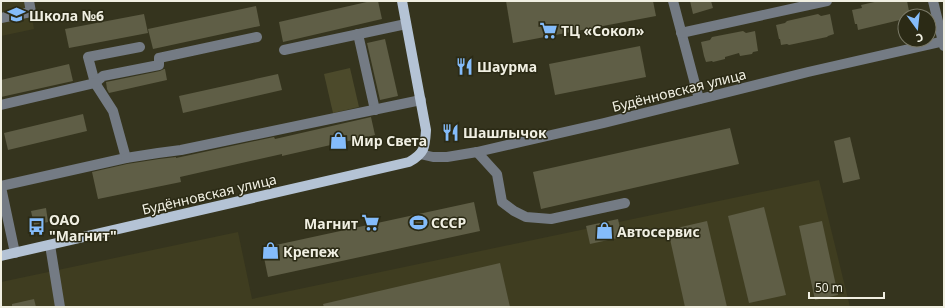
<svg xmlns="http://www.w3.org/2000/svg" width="945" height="308" font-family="'Noto Sans',sans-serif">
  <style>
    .built { fill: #3f3d20 }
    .green { fill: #4c4a2b }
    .building { fill: #5f5e46 }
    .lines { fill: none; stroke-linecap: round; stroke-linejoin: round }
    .minor { stroke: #747b84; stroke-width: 10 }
    .major { stroke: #b4c3d5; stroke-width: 10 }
    .labels { text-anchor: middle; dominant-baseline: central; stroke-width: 3; stroke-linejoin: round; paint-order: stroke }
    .poi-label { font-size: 14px; font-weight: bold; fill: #f0efe2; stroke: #2b2a15; text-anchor: start }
    .street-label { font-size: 14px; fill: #f0efe2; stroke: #2b2a15 }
  </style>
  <rect width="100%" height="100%" fill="#35341e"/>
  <g class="built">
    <path d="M 1,1 L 29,1 L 34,29 L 1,36 Z"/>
    <path d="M 819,180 L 850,307 L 1,307 L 1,282 L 238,232 L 252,299 Z"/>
  </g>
  <path class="green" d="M 350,68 L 359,107 L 333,113 L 324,74 Z"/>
  <g class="building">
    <path d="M 371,1 L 378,1 L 382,19 L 283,42 L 279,22 Z"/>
    <path d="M 506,1 L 653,1 L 656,16 L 513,43 Z"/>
    <path d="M 690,1 L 711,1 L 713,8 L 693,14 Z"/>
    <path d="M 879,1 L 907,1 L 910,16 L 905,16 L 904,17 L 904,19 L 858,30 L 857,24 L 855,24 L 852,10 L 862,8 L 861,5 Z"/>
    <path d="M 256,6 L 260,26 L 153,49 L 148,29 Z"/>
    <path d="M 144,14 L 148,33 L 69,48 L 65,29 Z"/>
    <path d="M 818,14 L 821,16 L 830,14 L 834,34 L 828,36 L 827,37 L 789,45 L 787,44 L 781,45 L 780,39 L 779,39 L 776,25 L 785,23 L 787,21 Z"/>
    <path d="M 743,31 L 746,33 L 755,31 L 758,51 L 753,52 L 752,54 L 740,56 L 739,53 L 725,57 L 725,59 L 713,62 L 712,61 L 706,62 L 704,56 L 701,42 L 710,40 L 712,37 Z"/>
    <path d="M 385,39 L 398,96 L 380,100 L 367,43 Z"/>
    <path d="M 640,46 L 646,77 L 555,95 L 549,64 Z"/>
    <path d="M 69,64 L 73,81 L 1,97 L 1,80 Z"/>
    <path d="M 164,69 L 165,69 L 167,80 L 109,93 L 107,89 L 106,82 L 160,71 Z"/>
    <path d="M 278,74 L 282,90 L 183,113 L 179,96 Z"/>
    <path d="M 83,114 L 87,131 L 8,150 L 4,133 Z"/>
    <path d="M 371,117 L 375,135 L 282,156 L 282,154 L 180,177 L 181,182 L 98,199 L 92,172 L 127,164 L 159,159 L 176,157 L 176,158 L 274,137 L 275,139 Z"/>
    <path d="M 730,128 L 739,164 L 541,209 L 533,172 Z"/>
    <path d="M 850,137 L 860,179 L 843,183 L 834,141 Z"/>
    <path d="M 474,202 L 480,231 L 268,277 L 262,248 Z"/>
    <path d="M 764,207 L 786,295 L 749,303 L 728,216 Z"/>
    <path d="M 46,208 L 48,222 L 34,225 L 31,211 Z"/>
    <path d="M 618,219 L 622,237 L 590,244 L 586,226 Z"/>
    <path d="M 707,221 L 727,307 L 685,307 L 668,230 Z"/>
    <path d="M 822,221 L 838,295 L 815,300 L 799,226 Z"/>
    <path d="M 500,263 L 510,307 L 324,307 L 323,304 Z"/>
    <path d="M 34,299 L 36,307 L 12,307 L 12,304 Z"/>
  </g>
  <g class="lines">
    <g class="minor">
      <path d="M 673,1 L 699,99"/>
      <path d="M 933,1 L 944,46"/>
      <path d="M 1,18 L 31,12 L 29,1"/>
      <path d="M 681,33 L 827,1"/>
      <path d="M 358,34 L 375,110"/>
      <path d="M 140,47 L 88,57 L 95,83 L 103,76 L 159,65 L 159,58 L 257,37"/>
      <path d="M 284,50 L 406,24"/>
      <path d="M 1,105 L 95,83 L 113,111 L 126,158 L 1,186"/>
      <path d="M 477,152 L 497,174 L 502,202 L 514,211 L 526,217 L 551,219 L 625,203"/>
      <path d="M 420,154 L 433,157 L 447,157 L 477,152 L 604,123 L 808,72 L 944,41"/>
      <path d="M 126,158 L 158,153 L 181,150 L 421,100"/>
      <path d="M 1,187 L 15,253"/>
      <path d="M 50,245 L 60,307"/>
    </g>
    <path class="major" d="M 1,256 L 409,162 C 425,153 425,147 426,130 L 402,1"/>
  </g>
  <defs>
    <symbol id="school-bare" viewBox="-9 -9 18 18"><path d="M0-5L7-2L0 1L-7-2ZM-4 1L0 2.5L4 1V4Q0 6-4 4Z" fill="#84bcfb" stroke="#2b2a15" stroke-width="2.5" paint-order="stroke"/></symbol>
    <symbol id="supermarket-bare" viewBox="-9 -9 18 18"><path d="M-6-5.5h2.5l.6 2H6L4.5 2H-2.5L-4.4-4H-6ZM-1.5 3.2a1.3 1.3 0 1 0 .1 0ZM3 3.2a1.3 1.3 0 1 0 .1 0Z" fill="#84bcfb" stroke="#2b2a15" stroke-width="2.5" paint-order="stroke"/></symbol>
    <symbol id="restaurant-bare" viewBox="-9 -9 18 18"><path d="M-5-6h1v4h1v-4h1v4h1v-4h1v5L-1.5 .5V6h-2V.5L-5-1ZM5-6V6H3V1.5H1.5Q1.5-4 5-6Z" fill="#84bcfb" stroke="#2b2a15" stroke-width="2.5" paint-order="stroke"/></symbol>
    <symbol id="shop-bare" viewBox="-9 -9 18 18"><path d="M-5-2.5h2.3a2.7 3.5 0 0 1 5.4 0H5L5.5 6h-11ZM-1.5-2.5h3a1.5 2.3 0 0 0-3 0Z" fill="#84bcfb" stroke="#2b2a15" stroke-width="2.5" paint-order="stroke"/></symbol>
    <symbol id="stadium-bare" viewBox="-9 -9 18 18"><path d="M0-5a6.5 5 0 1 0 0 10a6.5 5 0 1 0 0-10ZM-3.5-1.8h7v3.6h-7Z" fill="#84bcfb" stroke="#2b2a15" stroke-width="2.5" paint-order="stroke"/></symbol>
    <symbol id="bus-bare" viewBox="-9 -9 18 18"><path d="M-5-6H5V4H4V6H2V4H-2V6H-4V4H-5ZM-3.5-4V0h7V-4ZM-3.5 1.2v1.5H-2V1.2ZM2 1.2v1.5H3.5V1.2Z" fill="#84bcfb" stroke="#2b2a15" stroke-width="2.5" paint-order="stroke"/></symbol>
  </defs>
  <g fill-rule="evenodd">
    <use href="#school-bare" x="4" y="2" width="25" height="25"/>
    <use href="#supermarket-bare" x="536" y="18" width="25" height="25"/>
    <use href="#restaurant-bare" x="452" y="54" width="25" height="25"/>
    <use href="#restaurant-bare" x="438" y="120" width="25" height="25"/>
    <use href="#shop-bare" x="326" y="128" width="25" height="25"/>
    <use href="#stadium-bare" x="406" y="210" width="25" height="25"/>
    <use href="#supermarket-bare" x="358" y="210" width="25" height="25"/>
    <use href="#bus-bare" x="24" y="214" width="25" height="25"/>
    <use href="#shop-bare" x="592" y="218" width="25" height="25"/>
    <use href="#shop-bare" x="258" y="238" width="25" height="25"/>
  </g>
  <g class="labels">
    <g class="poi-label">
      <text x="29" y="15">Школа №6</text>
      <text x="561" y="30">ТЦ «Сокол»</text>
      <text x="477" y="66">Шаурма</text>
      <text x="463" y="132">Шашлычок</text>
      <text x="351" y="140">Мир Света</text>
      <text x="49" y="219">ОАО<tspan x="49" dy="16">"Магнит"</tspan></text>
      <text x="431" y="222">СССР</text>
      <text x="358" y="223" text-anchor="end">Магнит</text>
      <text x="617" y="231">Автосервис</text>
      <text x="283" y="251">Крепеж</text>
    </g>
    <g class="street-label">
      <text transform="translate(679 90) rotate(-14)">Будённовская улица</text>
      <text transform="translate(209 194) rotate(-13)">Будённовская улица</text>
    </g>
  </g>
  <rect width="945" height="308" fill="none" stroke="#f0efe2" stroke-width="4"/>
  <g transform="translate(917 28) rotate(165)"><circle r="19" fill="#2b2a15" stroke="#7a7967"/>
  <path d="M0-3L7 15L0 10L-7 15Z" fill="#84bcfb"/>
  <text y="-6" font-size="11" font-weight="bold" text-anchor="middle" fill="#f0efe2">С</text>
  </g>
  <path d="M809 292v6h75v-6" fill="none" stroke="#f0efe2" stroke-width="2"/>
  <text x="815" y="292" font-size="12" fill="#f0efe2" stroke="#2b2a15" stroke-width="3" paint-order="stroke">50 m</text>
</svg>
